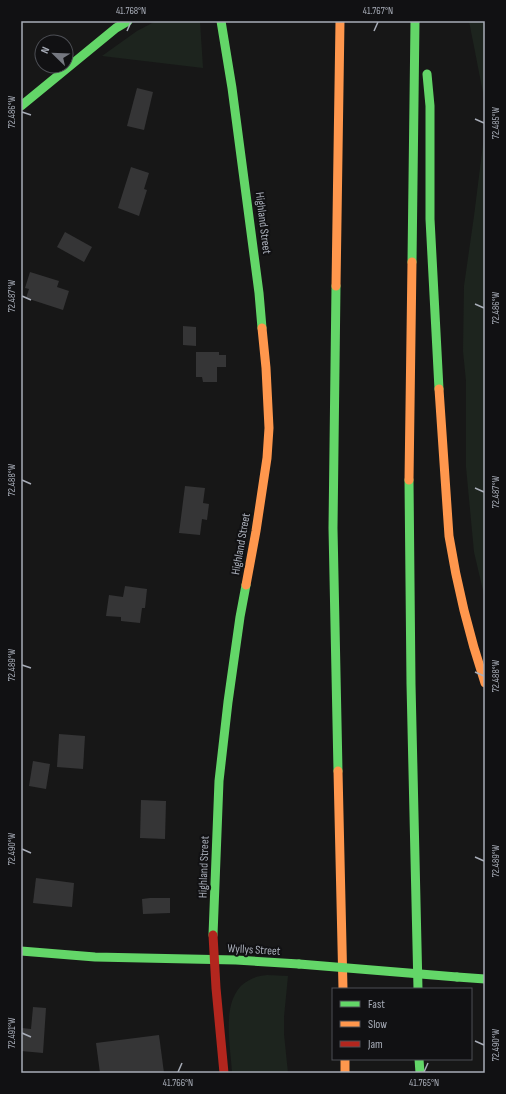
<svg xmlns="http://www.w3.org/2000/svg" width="506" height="1094" font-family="'Sofia Sans Condensed',sans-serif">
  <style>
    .green { fill: #1d241e }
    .building { fill: #353536 }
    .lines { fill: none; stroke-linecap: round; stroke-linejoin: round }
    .fast { stroke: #63d668; stroke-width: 9 }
    .slow { stroke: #ff974d; stroke-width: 9 }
    .jam { stroke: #b3261e; stroke-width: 9 }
    .fast-bridge { stroke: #63d668; stroke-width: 9 }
    .ticks { fill: none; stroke: #a8adb8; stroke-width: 1.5 }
    .labels { text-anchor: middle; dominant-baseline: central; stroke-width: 4; stroke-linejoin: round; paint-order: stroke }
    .street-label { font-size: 12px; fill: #a8adb8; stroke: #111113 }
    .neatline { fill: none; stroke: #a8adb8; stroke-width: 1.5 }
    .ticks-label { font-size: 10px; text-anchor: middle; fill: #a8adb8 }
  </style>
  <rect width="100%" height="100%" fill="#171717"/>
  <g class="green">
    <path d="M 156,21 L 200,21 L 203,68 L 102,56 L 137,31 Z"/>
    <path d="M 469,21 L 485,21 L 485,103 Z"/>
    <path d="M 485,128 L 485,599 L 474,552 L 466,467 L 466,381 L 463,351 L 464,286 L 474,216 Z"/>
    <path d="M 267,975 L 288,976 L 284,1017 L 284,1034 L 288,1073 L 232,1073 C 230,1037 216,980 267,975 Z"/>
  </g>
  <g class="building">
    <path d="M 137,88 L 153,92 L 144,130 L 127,126 Z"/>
    <path d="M 131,167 L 149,173 L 144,189 L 147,190 L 139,216 L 118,208 Z"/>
    <path d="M 65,232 L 92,247 L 84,262 L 57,247 Z"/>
    <path d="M 30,272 L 59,281 L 57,287 L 69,291 L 63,310 L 26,298 L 29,289 L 25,288 Z"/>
    <path d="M 183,326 L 196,327 L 196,346 L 183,345 Z"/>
    <path d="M 196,352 L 219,352 L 219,355 L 226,355 L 226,367 L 217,367 L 217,382 L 203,382 L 202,377 L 196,377 Z"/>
    <path d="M 185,486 L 205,488 L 203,503 L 209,504 L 207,520 L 202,519 L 200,535 L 179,533 Z"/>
    <path d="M 125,586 L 147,589 L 145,608 L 142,608 L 140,623 L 121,621 L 121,617 L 106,616 L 109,595 L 123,597 Z"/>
    <path d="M 59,734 L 85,736 L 83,769 L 57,767 Z"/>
    <path d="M 33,761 L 50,764 L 46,789 L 29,786 Z"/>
    <path d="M 141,800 L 166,801 L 165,839 L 140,838 Z"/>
    <path d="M 36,878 L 74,883 L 72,907 L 33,903 Z"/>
    <path d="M 150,898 L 170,898 L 170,913 L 143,914 L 142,899 Z"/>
    <path d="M 33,1007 L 46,1008 L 43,1053 L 21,1051 L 22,1028 L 31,1029 Z"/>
    <path d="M 159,1035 L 164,1073 L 100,1073 L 96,1043 Z"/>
  </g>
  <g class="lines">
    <g class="fast">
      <path d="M 221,21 L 232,88 L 259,293 L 262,328"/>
      <path d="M 427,74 L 430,106 L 430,219 L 439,389"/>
      <path d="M 21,106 L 116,28 L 128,21"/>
      <path d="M 412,262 L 415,21"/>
      <path d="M 336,286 L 333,528 L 338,771"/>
      <path d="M 409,480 L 411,684 L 418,989"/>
      <path d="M 213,935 L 219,781 L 228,702 L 240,617 L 246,585"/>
      <path d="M 21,951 L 95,957 L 236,960 L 299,964"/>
      <path d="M 457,977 L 485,979"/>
      <path d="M 419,1059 L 420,1073"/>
    </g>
    <g class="slow">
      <path d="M 336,286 L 340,21"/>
      <path d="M 439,389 L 449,536 C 457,586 469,635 485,683"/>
      <path d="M 409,480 L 412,262"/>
      <path d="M 246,585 L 256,531 L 267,458 L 269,428 L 266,368 L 262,328"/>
      <path d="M 338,771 L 343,989"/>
      <path d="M 345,1059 L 345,1073"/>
    </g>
    <path class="jam" d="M 213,935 L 216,988 L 224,1073"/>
    <path class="fast-bridge" d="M 299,964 L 457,977"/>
  </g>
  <path class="ticks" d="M 127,31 L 131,22M 374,31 L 378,22M 22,112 L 31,115M 475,119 L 484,123M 22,296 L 31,300M 475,304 L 484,308M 22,480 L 31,484M 475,488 L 484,492M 22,665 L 31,668M 475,672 L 484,676M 22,849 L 31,853M 475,857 L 484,861M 22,1033 L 31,1037M 475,1041 L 484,1045M 178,1072 L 182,1063M 424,1072 L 428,1063"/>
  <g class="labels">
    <g class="street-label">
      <text transform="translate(263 223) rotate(83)">Highland Street</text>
      <text transform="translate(241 544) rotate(-80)">Highland Street</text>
      <text transform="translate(204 867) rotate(-88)">Highland Street</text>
      <text transform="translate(254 950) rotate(3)">Wyllys Street</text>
    </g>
  </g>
  <rect width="506" height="1094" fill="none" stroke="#111113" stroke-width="44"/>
  <rect x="332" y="988" width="140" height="72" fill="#111113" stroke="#4d4f55"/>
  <rect x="340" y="1001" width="20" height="6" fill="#63d668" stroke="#4d4f55"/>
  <text x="368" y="1008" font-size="12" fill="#a8adb8">Fast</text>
  <rect x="340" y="1021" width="20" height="6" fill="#ff974d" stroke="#4d4f55"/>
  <text x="368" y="1028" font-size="12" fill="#a8adb8">Slow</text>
  <rect x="340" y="1041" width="20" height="6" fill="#b3261e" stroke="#4d4f55"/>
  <text x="368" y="1048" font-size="12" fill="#a8adb8">Jam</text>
  <g transform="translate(54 54) rotate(293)"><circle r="19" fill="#111113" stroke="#4d4f55"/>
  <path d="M0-3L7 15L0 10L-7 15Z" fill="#757880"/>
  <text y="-6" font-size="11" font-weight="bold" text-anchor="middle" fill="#a8adb8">N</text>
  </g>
  <rect x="22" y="22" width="462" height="1050" class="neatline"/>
  <g class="ticks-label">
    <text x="131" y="14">41.768°N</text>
    <text x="378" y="14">41.767°N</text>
    <text transform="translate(11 112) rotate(-90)" y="4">72.486°W</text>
    <text transform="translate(495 123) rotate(-90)" y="4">72.485°W</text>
    <text transform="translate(11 296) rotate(-90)" y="4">72.487°W</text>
    <text transform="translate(495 308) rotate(-90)" y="4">72.486°W</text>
    <text transform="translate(11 480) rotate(-90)" y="4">72.488°W</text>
    <text transform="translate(495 492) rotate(-90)" y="4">72.487°W</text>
    <text transform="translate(11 665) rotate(-90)" y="4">72.489°W</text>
    <text transform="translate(495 676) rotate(-90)" y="4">72.488°W</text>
    <text transform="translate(11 849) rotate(-90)" y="4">72.490°W</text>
    <text transform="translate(495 861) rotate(-90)" y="4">72.489°W</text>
    <text transform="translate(11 1033) rotate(-90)" y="4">72.491°W</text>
    <text transform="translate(495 1045) rotate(-90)" y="4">72.490°W</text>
    <text x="178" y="1086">41.766°N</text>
    <text x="424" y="1086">41.765°N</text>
  </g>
</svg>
